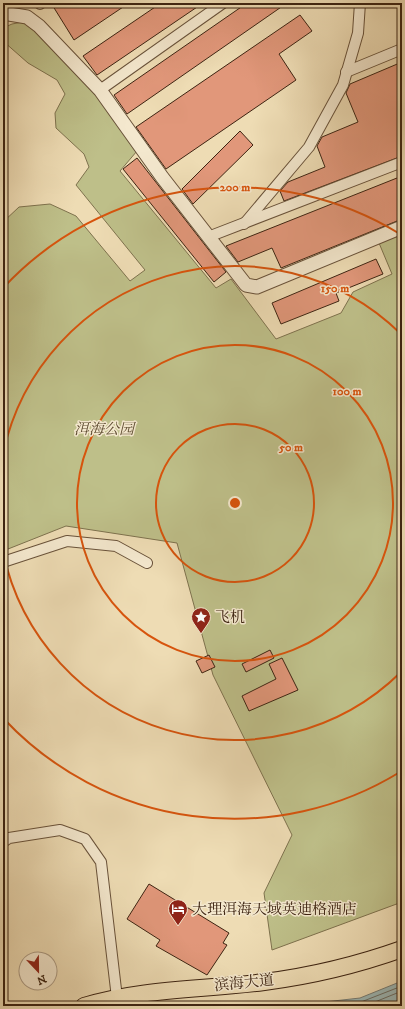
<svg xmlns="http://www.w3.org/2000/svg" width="405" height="1009" font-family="'IM FELL DW Pica','Noto Serif SC',serif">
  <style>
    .green { fill: #bebf89; stroke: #7e724e }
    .water { fill: #9db9b7; stroke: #777d75 }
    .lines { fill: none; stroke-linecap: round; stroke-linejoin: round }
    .shore { stroke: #6d6e64; stroke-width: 1 }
    .building { fill: #e1977a; stroke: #3d2412 }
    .minor-casing { stroke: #69523a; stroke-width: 12 }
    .tertiary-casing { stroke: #69523a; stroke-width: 15 }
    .primary-casing { stroke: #3d2412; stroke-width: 18 }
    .minor { stroke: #f4e8ce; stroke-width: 10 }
    .tertiary { stroke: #f4e8ce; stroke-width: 13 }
    .primary { stroke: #eedcb4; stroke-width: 16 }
    .ring { fill: none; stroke: #d7540d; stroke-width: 2 }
    .labels { text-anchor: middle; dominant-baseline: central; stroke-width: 3; stroke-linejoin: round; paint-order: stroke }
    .park-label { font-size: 15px; font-style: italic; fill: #5d4b30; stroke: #f4e8ce }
    .poi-label { font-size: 15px; fill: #3d2412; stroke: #f4e8ce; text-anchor: start }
    .street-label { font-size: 15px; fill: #3d2412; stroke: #f4e8ce }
    .centre { fill: #d7540d; stroke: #f4e8ce; stroke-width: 2 }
    .ring-label { font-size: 12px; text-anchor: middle; font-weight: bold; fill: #d7540d; stroke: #f4e8ce; stroke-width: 3; stroke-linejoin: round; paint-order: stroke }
  </style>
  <rect width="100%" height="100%" fill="#eedcb4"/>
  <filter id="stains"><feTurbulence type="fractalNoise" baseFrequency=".005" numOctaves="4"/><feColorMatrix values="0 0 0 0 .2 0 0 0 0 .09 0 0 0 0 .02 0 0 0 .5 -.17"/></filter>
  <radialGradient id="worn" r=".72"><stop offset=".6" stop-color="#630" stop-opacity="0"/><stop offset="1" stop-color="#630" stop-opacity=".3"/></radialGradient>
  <path class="green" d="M 39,19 L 137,151 L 120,171 L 216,288 L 231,279 L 276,339 L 341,313 L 353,292 L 392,274 L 379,243 L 402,233 L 402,902 L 272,950 L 264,893 L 292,835 L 213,675 L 177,543 L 66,526 L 3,551 L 3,222 L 19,207 L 50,204 L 76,216 L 130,281 L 145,270 L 76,185 L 89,167 L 84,154 L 56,128 L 55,113 L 65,94 L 57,80 L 28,63 L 3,41 L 3,28 L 12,24 Z"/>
  <path class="water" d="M 402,981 L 402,1006 L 289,1006 L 360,998 Z"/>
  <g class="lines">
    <g class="shore">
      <path d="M 325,1006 L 361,1002 L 402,986"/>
      <path d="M 365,1006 L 402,991"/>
    </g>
  </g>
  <g class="building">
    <path d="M 51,3 L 129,3 L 74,40 Z"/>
    <path d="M 161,3 L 203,3 L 97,75 L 83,56 Z"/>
    <path d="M 247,3 L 287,3 L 127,114 L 114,95 Z"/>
    <path d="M 300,15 L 312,31 L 279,54 L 296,80 L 166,169 L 136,127 Z"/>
    <path d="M 402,62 L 402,156 L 284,201 L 280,191 L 288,182 L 325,167 L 317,146 L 322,137 L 358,122 L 346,93 L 350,84 Z"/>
    <path d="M 240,131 L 253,145 L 193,204 L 182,189 Z"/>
    <path d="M 137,158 L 226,272 L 214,282 L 123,169 Z"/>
    <path d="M 402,176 L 402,219 L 281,268 L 272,248 L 238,262 L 226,246 Z"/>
    <path d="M 376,259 L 383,274 L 336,293 L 339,301 L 281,324 L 272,303 Z"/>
    <path d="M 270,650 L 274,658 L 246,672 L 242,664 Z"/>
    <path d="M 209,655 L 215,667 L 202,673 L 196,661 Z"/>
    <path d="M 282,658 L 298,690 L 249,711 L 242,696 L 276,679 L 269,664 Z"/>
    <path d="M 149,884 L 229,933 L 223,943 L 227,945 L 207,975 L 156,946 L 160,940 L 127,919 Z"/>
  </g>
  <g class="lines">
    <defs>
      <g id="minor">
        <path d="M 40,4 L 41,3"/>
        <path d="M 346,72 L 402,49"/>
        <path d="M 100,90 L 223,3"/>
        <path d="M 244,224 L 309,147 L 343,85 L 358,33 L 360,3"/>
        <path d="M 208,237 L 402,162"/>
        <path d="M 3,562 L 67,541 L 116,546 L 147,563"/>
        <path d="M 3,842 L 9,838 L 60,830 L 85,839 L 101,862 L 117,998"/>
      </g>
      <path id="tertiary" d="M 3,13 L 27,17 L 39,26 L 100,90 L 162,177 L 246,285 L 257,287 L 402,227"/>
      <path id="primary" d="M 84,1006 C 142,988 204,990 264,982 C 311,976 357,965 402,949"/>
    </defs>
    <use href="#minor" class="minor-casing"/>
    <use href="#tertiary" class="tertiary-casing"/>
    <use href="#primary" class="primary-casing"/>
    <use href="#minor" class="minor"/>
    <use href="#tertiary" class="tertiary"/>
    <use href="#primary" class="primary"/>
  </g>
  <g class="ring">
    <circle cx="235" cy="503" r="79"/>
    <circle cx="235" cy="503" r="158"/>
    <path d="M401 672A237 237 0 0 1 3 552M3 454A237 237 0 0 1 401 334"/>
    <path d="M400 772A316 316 0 0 1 4 719M4 287A316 316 0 0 1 400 234"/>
  </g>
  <defs>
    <symbol id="sight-pin" viewBox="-11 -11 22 30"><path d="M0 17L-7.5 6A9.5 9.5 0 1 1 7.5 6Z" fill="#8f2418" stroke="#f4e8ce"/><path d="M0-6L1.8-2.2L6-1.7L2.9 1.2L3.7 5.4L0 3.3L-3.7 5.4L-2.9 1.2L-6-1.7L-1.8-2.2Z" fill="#fff"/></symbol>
    <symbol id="hotel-pin" viewBox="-11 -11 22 30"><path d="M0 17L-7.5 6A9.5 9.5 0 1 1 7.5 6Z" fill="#8f2418" stroke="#f4e8ce"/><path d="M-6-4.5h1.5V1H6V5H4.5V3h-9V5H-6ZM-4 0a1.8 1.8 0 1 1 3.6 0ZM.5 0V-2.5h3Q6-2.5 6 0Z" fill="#fff"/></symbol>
  </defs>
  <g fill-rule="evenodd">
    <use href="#sight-pin" x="190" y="606" width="22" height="30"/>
    <use href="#hotel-pin" x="167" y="898" width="22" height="30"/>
  </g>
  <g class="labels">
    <g class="park-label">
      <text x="104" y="429">洱海公园</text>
    </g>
    <g class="poi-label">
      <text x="215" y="617">飞机</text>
      <text x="192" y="909">大理洱海天域英迪格酒店</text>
    </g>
    <g class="street-label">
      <text transform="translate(244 983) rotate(-6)">滨海大道</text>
    </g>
  </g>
  <circle cx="235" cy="503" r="6" class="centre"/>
  <g class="ring-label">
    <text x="235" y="191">200 m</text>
    <text x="335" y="292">150 m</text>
    <text x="347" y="395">100 m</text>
    <text x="291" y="451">50 m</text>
  </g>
  <rect width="405" height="1009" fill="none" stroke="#eedcb4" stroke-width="16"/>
  <rect x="4" y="4" width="397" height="1001" fill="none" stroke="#3d2412" stroke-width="2"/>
  <rect x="8" y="8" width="389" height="993" fill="none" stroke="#3d2412"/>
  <g transform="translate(38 971) rotate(158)"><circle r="19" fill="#f4e8ce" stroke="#ab9a83"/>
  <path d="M0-3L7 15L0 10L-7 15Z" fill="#8f2418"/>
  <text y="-6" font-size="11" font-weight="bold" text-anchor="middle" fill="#3d2412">N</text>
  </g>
  <rect width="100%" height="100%" filter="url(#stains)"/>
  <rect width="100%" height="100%" fill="url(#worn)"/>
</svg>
